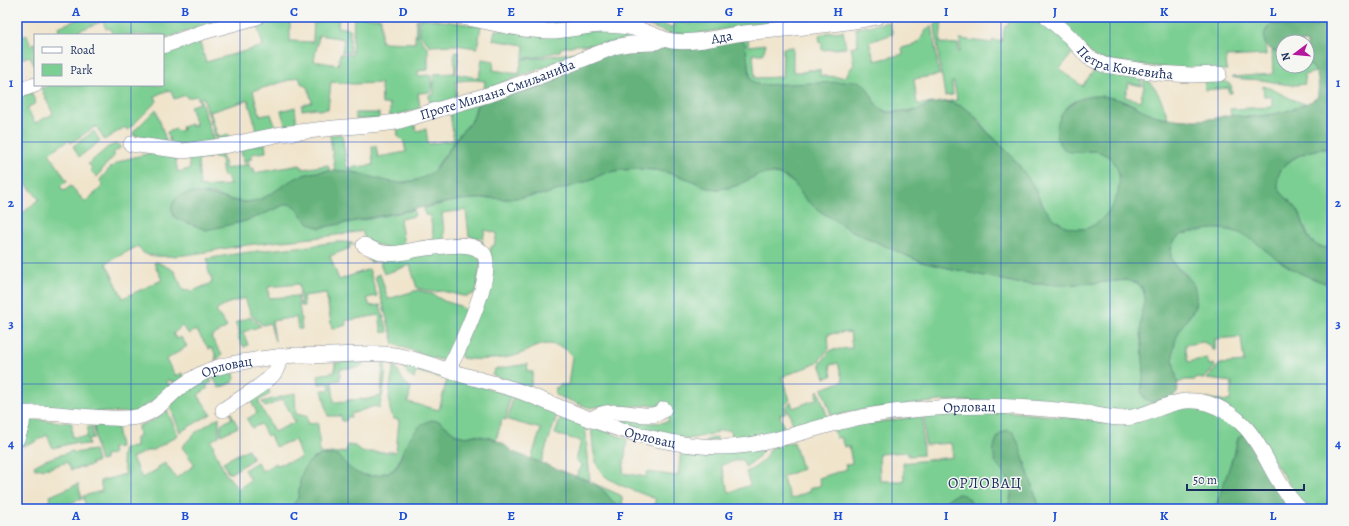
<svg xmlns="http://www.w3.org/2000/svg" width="1349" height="526" font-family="Alegreya,serif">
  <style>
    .green { fill: #7ccf92; stroke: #4c7f78 }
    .forest { fill: #65b27c; stroke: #40706d }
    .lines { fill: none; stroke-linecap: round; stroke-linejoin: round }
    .minor-casing { stroke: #868a94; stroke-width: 16 }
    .minor { stroke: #fff; stroke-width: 15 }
    .grid { fill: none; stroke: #1d4ed8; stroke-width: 1; stroke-opacity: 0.55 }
    .labels { text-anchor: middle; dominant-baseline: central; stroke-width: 3; stroke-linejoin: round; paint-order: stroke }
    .street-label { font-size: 14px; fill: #1b2f5e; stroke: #f6f6f2 }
    .neighbourhood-label { font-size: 15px; letter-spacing: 1px; fill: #1b2f5e; stroke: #f6f6f2 }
    .neatline { fill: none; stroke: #1d4ed8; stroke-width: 1.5 }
    .grid-label { font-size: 13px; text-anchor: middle; font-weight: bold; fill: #1d4ed8 }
  </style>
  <rect width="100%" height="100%" fill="#f6f6f2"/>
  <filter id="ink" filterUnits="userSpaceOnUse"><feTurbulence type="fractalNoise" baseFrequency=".025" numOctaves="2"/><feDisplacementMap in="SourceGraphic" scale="8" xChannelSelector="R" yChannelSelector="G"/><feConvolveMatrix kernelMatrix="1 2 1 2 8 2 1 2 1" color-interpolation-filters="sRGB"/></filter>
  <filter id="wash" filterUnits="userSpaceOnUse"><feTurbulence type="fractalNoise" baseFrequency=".012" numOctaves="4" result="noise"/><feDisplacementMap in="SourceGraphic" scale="16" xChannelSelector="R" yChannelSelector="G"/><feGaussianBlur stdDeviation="0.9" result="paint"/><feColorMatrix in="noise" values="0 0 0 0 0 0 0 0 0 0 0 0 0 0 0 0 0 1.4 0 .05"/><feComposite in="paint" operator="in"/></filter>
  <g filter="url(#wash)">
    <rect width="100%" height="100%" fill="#f0e4cb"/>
    <g class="green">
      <path d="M 84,17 L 233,17 L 163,39 L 163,35 L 113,35 L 110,28 L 106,29 L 103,21 L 76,32 L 77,35 L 60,35 L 58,27 Z"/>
      <path d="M 281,17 L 290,17 L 290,41 L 313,42 L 314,17 L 339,17 L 338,27 L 350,29 L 350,53 L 342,52 L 344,39 L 319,35 L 314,61 L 338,65 L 340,54 L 352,55 L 354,17 L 381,18 L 381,42 L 415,43 L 416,20 L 418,18 L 418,36 L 428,48 L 428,70 L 418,71 L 418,76 L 431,75 L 432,92 L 418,93 L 420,107 L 418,109 L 390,117 L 390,104 L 382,104 L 381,83 L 354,84 L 331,82 L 328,109 L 317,110 L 316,108 L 302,110 L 302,105 L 312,102 L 308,88 L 301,83 L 299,77 L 253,91 L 260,116 L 271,114 L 276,129 L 258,134 L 248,100 L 210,112 L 218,137 L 228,134 L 229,139 L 217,141 L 203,97 L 200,98 L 214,143 L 171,145 L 167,132 L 176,129 L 178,131 L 183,130 L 182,127 L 191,124 L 192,127 L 196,125 L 190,106 L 200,103 L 197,96 L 187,98 L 186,95 L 174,99 L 171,90 L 161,93 L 155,96 L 157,101 L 129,129 L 127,130 L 125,127 L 104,140 L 96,126 L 71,143 L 69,140 L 49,153 L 67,181 L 60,186 L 64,191 L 71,186 L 85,202 L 103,186 L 100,180 L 110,168 L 123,160 L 150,153 L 167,155 L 175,158 L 178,172 L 190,169 L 188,156 L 209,153 L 210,158 L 198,160 L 200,187 L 230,185 L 227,176 L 223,177 L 221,158 L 214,158 L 213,152 L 221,152 L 226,169 L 249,164 L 250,169 L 254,168 L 254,173 L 300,165 L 303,169 L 328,165 L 330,171 C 316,171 303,174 291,181 C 278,188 269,198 254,201 C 238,204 226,198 212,194 C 205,193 197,193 190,194 L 242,222 L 259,216 L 286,204 L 290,204 L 295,205 L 298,208 L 301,214 L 320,228 L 414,210 L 415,216 L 400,219 L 404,245 L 390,250 L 365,240 L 362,231 C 324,238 285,240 247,245 C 216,249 186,258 155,256 C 146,255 142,254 138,246 L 106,263 L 123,298 L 162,280 L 154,263 L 157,262 L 171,269 L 174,271 L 184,291 L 189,289 L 190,292 L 212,283 C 212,278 209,274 208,269 C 208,265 209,263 207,259 C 241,252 275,249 310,246 C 325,244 345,238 359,246 L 349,244 L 350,248 L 330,256 L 339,280 L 369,269 L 377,296 L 367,298 L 370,306 L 380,305 L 388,332 L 382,333 L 379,315 L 345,321 L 346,325 L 332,329 L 326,293 L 303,296 L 304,306 L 301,306 L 299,284 L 268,287 L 269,298 L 298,296 L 302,329 L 298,329 L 296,317 L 272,321 L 275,341 L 270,323 L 263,325 L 251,315 L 245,298 L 226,304 L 216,311 L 227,327 L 211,337 L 222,355 L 215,361 L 216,355 L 212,348 L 209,349 L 196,330 L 189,334 L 182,326 L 173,334 L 177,339 L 181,337 L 187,346 L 166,360 L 176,376 L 182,373 L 184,378 L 176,385 L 173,380 L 171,382 L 168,379 L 166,381 L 172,388 L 135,413 L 17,410 L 18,403 L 17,402 L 17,218 L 39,199 L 20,177 L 17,180 L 17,128 L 19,127 L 17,123 L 17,97 L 31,92 L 36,103 L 27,108 L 35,123 L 53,114 L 41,88 L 51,85 L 163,85 L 163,52 L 199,40 L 206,62 L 263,46 L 257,24 Z"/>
      <path d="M 500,17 L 639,17 L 637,22 L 537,25 Z"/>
      <path d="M 641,17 L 672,28 L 675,21 L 690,24 L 690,20 L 705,21 L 706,17 L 833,18 L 790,18 L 770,23 L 686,35 L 671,34 L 639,22 Z"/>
      <path d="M 1010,17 L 1041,17 L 1076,48 L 1060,69 L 1082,86 L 1096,68 L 1140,75 L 1142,86 L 1128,83 L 1125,97 L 1140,101 L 1144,87 L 1144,77 C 1157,87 1163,103 1168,118 C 1161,117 1154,116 1147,113 C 1142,111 1138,108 1134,105 C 1110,95 1080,90 1063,112 L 1062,147 C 1078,161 1094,141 1112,160 C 1135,185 1103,238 1071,228 C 1043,219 1040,195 1025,174 C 1018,163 1009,153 1000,144 C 995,138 989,134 985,129 C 983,127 982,124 980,121 C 977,118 956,104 952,103 C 950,102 946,102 943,102 L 957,100 L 954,82 L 952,82 L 953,95 L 945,96 L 942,76 L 941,76 L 935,25 L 942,19 L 940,43 L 958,44 L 958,52 L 960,52 L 960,39 L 992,43 L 993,40 L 1001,42 L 1005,26 L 1008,26 Z"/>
      <path d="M 1051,17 L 1332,17 L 1332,19 C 1324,22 1316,25 1308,26 C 1296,27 1272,17 1266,30 C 1263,38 1266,47 1266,55 L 1226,57 L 1227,70 L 1189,71 L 1097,59 Z"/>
      <path d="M 420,18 L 481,26 L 477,48 L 455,45 L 431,46 L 420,36 Z"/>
      <path d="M 889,22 L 893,34 L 869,42 L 875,61 L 903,54 L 902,48 L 917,44 L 927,29 L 932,25 L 939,75 L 914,79 L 917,104 L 934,103 L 918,110 L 887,112 L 878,107 L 874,102 L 872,96 L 849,81 L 845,82 L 760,85 L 753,82 L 751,79 L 742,40 L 748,40 L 749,46 L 766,44 L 763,54 L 753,54 L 755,78 L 782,77 L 783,48 L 793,47 L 793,72 L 806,72 L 807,70 L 820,70 L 820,76 L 845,77 L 854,64 L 851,47 L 858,45 L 856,28 Z"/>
      <path d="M 495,30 L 600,31 L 624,33 L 640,37 L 601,45 L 575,45 L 561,48 L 560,51 L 537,57 L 523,58 L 524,45 L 493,40 Z"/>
      <path d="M 843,31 L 846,48 L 822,50 L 822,44 L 820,43 L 819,35 L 830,32 Z"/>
      <path d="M 27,35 L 31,45 L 35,43 L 35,67 L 30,56 L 17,60 L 17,38 Z"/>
      <path d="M 1272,51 L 1283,54 L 1283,66 L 1307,66 L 1307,63 L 1311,65 L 1316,72 L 1304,75 L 1305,84 C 1286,87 1278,82 1261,80 C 1251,79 1242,80 1232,77 L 1273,74 Z"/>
      <path d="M 454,52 L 459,52 L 456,74 L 479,78 L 482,59 L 494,61 L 493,70 L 519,74 L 522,59 L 537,58 L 578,52 L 581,53 L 484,90 L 485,81 L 475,80 L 456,81 L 456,99 L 430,106 L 429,95 L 434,94 L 434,74 L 455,73 Z"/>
      <path d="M 1204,77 C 1217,77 1220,78 1231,85 L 1232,93 L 1229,93 L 1229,88 L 1205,90 Z"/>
      <path d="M 1263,86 C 1280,91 1290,101 1307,104 C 1282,115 1258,118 1231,116 L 1230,109 L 1272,107 L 1272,96 L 1264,96 Z"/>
      <path d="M 481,101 L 476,106 L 474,116 L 471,122 L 461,132 L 432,173 L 425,177 L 417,180 L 395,183 L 384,181 L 362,174 L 348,171 L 335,171 L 330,135 L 342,134 L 347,168 L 373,165 L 372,146 L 376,146 L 378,157 L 406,152 L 404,142 L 398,136 L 397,127 L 414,121 L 416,131 L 426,129 L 428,144 L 454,140 L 450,113 Z"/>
      <path d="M 295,107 L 297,127 L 286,128 L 281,111 Z"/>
      <path d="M 156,109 L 167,144 L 149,138 L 133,135 L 134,131 Z"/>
      <path d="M 355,113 L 379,113 L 379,119 L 356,119 Z"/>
      <path d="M 94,131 L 100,141 L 79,157 L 73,146 Z"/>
      <path d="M 265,143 L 266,152 L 252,154 L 252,159 L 248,159 L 249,162 L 244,163 L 240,148 Z"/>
      <path d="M 116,144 L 120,145 L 120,148 L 113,153 L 115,155 L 104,167 L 97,177 L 90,170 L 92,168 L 88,164 L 108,147 Z"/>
      <path d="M 1319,149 L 1332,149 L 1332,248 C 1305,250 1308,228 1298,211 C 1293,202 1281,196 1278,187 C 1272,165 1303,152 1319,149 Z"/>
      <path d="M 638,169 L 655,170 L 673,174 L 691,180 L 707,188 L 718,189 L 728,188 L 738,185 L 757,175 L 765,173 L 781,175 L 794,183 L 805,199 L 820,211 L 850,230 L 921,262 L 1017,283 L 1062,285 L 1096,283 L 1126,280 L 1131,280 L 1141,286 L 1144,292 L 1145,298 L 1141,317 L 1141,331 L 1144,372 L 1141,391 L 1145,399 L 1152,402 L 1175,394 L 1166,402 L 1148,409 L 1122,415 L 1067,407 L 987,401 L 940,401 L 850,412 L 832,417 L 822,389 L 843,381 L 838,363 L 830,365 L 832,376 L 825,378 L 820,364 L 831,350 L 852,348 L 850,332 L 828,334 L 829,349 L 817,363 L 782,377 L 790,400 L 784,406 L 785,413 L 780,415 L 785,431 C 758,437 732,444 704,441 L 717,437 L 718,441 L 732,439 L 731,430 L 717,431 L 717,433 L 689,439 L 674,438 L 649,433 L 602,418 L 620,416 L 654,423 L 668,422 L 669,408 L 649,405 L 624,407 L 602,406 L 590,408 L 555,395 L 556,387 L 559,388 L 559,385 L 568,385 L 572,356 C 567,349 563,347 555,345 C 540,341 530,351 517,355 C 504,359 476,361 462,358 L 460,354 L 487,287 L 491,265 L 490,250 L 492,246 L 494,246 L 497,233 L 485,230 L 483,239 L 469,236 L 466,210 L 442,213 L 445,242 L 467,239 L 483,242 L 482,246 L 457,242 L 421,246 L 421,242 L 434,240 L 430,215 L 425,215 L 424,208 L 459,200 L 491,198 L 507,199 L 546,194 L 585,182 L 605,173 L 621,170 Z"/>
      <path d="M 1205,229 C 1220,228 1236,229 1250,237 C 1261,244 1270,255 1281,262 C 1297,272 1315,280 1332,285 L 1332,509 L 1306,509 L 1267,451 L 1206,399 L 1230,401 L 1232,382 L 1207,379 L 1220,364 L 1244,362 L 1241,337 L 1215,339 L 1215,350 L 1212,350 L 1211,346 L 1203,342 L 1185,345 L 1188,362 L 1207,358 L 1209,365 L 1214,364 L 1215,367 L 1204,379 L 1196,378 L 1195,380 L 1185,380 L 1178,383 C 1170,366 1171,343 1181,327 C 1185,320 1196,312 1195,304 C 1194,300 1188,277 1186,274 C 1184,272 1181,271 1179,269 C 1172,263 1169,255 1172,247 C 1176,231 1192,233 1205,229 Z"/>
      <path d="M 469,250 L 481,260 L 476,293 L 468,296 L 463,296 L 442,291 L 433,292 L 417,288 L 410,265 L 384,274 L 379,260 L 370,262 L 366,251 Z"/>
      <path d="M 380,274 L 388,299 L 418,290 L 432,294 L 444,301 L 460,306 L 468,313 L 446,361 L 429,357 L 394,344 L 375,276 Z"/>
      <path d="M 250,317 L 261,326 L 243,332 L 248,345 L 244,347 L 237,336 L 240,333 L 235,323 Z"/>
      <path d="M 364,361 L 363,365 L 360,367 L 340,369 L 340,380 L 332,381 L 334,402 L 348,401 L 348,400 L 363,399 L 363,400 L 381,396 L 383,361 L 385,361 C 386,377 384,392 379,408 L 375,406 L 351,414 L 351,417 L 347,417 L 346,421 L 342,421 L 341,416 L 328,416 L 322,390 L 330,390 L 329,383 L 319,384 L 318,375 L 335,372 L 335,362 Z"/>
      <path d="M 403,363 L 510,395 L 506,420 L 502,419 L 496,440 L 475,435 L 466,437 L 457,435 L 439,421 L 404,448 L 398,463 L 393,470 C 381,475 365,479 353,472 C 347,468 342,460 337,455 L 301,476 L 298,498 L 290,509 L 99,509 L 95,505 L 86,507 L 83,496 L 102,491 L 100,481 L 126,474 L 121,456 L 123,456 L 123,448 L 136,447 L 136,438 L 139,437 L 138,426 L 154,420 L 167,410 L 178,435 L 154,450 L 149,450 L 132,458 L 142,478 L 158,469 L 158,467 L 165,463 L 176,478 L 195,465 L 182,447 L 195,433 L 219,417 L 219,436 L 211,441 L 214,447 L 213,448 L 227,477 L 229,477 L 238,489 L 251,480 L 244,470 L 257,462 L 262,471 L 276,463 L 277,465 L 301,458 L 295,440 L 275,447 L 270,435 L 267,436 L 261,424 L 252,428 L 247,419 L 257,413 L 249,397 L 267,385 L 270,394 L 258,401 L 274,432 L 295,422 L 283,399 L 265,407 L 262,402 L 295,393 L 296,414 L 307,416 L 308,424 L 318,423 L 320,454 L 346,452 L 347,445 L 355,446 L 362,452 L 396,452 L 399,420 L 394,419 C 384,404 392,381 394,364 L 404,382 L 411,388 L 408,402 L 439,410 L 447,379 L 416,371 L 414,379 C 407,375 405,371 403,363 Z"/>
      <path d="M 528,364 L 527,371 L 533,372 L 530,388 L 492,375 L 495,369 Z"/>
      <path d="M 233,369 L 235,379 L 233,380 L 233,382 L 219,388 L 212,375 Z"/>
      <path d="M 209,376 L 212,382 L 206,386 L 208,388 L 198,395 L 211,414 L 180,432 L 170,406 L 183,393 Z"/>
      <path d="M 818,390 L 828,418 L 794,428 L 789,412 L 787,412 L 786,407 L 791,402 L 793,408 L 817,399 L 816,395 Z"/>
      <path d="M 513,395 L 558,412 L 541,463 L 531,459 L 541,429 L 508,420 Z"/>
      <path d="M 1178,406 L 1211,408 L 1246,435 L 1238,438 L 1235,451 L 1215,509 L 1040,509 L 1021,452 L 1001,433 C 995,440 992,451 995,460 C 996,463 999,466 1001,468 C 1010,481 1015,494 1006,509 L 974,509 L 969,498 L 943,502 L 940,509 L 652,509 L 656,499 C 643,494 610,483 602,473 C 592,461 593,440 591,425 L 627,439 L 623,473 L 646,477 L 647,472 L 678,476 L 681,450 L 763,450 L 757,459 L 745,467 L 742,459 L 721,465 L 729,492 L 750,485 L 746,472 C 760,466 766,458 773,445 L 794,442 L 802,469 L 782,477 L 791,499 L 810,491 L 809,489 L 821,485 L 819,478 L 847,469 L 845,465 L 852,463 L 849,446 L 844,447 L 841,437 L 836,438 L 834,428 L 922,416 L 923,455 L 908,456 L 908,452 L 879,454 L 880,481 L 904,481 L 903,463 L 953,457 L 951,443 L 925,445 L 924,415 L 1001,411 L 1116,422 Z"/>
      <path d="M 230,411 L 238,427 L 221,435 L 221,425 L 232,418 L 229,412 Z"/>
      <path d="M 562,414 L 585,423 L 590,481 L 576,476 L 582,466 L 576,460 L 581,441 L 555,434 Z"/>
      <path d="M 31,419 L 72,423 L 72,437 L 87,437 L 88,427 L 92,426 L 93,438 L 88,439 L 89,444 L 78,445 L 77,442 L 53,448 L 47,435 L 31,444 L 30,443 L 24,446 L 18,445 Z"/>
      <path d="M 94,425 L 117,426 L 120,447 L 112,448 L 113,454 L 105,456 L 105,460 L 100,461 L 96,447 Z"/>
      <path d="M 248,449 L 253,459 L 231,473 L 228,473 L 223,462 Z"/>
      <path d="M 94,450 L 97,462 L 91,463 L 92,465 L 71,470 L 67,462 L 49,468 L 35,469 L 34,466 L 45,460 L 73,451 L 74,453 Z"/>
      <path d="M 593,483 L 620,495 L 622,498 L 623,507 L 628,509 L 620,509 L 617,507 L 604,491 Z"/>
      <path d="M 78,484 L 82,499 L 68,504 L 70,509 L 63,509 L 59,505 L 52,509 L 41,509 L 40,506 L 51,500 L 50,496 Z"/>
    </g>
    <g class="forest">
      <path d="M 1332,19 L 1332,149 C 1313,146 1273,161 1278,185 C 1280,195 1291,201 1297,209 C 1304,219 1303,233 1312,242 C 1318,247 1324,248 1332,248 L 1332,285 C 1314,280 1295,272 1280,261 C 1260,248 1248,231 1222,229 C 1213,228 1205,230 1195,232 C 1183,233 1174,235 1171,250 C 1170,255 1172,260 1174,264 C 1183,277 1195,276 1196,296 C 1197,310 1187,317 1181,328 C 1176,336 1173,347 1173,357 C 1173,366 1180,386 1177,392 C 1173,399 1159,400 1152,402 L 1145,399 L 1141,391 L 1144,372 L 1141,331 L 1141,317 L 1145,298 L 1144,292 L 1141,286 L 1136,283 L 1126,280 L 1096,283 L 1062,285 L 1017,283 L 921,262 L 850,230 L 820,211 L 805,199 L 794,183 L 788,178 L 773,173 L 757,175 L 738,185 L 728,188 L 718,189 L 707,188 L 691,180 L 673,174 L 656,170 L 638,169 L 621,170 L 605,173 L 585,182 L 546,194 L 507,199 L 491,198 L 459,200 L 320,228 C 314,226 309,224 305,220 C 298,213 298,204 286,204 L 259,216 L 242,222 L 206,230 L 175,218 C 172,213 170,207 174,201 C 187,182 229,203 247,202 C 264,201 276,190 290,181 C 301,175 313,172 325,171 C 337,170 350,171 361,174 C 385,180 401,189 426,176 C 438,171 451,145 460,134 C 463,129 469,126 472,121 C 475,115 475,109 478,103 L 605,54 L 664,45 L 742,40 L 745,43 L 750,76 C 752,81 754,84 760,85 L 845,82 C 876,74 866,108 887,112 C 893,113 911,112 918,110 C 921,109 924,106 928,105 C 939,101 951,101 961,106 C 974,112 977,120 985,130 C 996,141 1007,150 1017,163 C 1024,172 1031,181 1036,191 C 1038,195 1039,198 1041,202 C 1048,216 1063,229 1080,229 C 1090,230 1102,220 1108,212 C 1123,194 1126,160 1099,152 C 1086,148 1072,158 1062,147 C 1057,142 1057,137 1057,130 C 1058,107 1079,95 1100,96 C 1112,97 1125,101 1136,107 C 1145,111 1152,115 1161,117 C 1177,120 1194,121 1210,119 C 1217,118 1223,116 1229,115 C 1235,115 1242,117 1248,117 C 1273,116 1296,110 1317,98 C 1320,86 1319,69 1307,63 L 1307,42 L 1283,42 L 1283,54 C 1276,52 1266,49 1264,40 C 1264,37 1264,34 1266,31 C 1273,16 1295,27 1308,26 C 1317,25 1324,22 1332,19 Z"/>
      <path d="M 431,420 L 439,421 L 457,435 L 466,437 L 475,435 L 491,438 L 502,443 L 513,452 L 593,483 L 604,491 L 617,507 L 620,509 L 290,509 L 298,498 L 301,476 L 306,466 L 312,459 L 322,455 L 338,455 C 350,469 357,478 377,475 C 382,474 388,473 392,471 C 399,467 401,456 404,449 C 409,438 418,424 431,420 Z"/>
      <path d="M 1008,430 L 1014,433 L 1018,442 L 1040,509 L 1006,509 C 1010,503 1013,493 1011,485 C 1007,476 999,469 995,461 C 992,454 994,440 1000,434 C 1002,432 1005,432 1008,430 Z"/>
      <path d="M 1242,435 L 1246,435 L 1294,509 L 1215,509 L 1235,451 L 1238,438 Z"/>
      <path d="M 957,494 C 968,494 970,500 974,509 L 940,509 C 944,500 949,498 957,494 Z"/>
    </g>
  </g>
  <g filter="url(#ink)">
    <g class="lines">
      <defs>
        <g id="minor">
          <path id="s1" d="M 463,17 C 492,22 520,31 550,31 C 568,31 586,25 604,25 C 615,26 627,26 637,29 C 649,32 660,39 672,41 C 696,44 721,36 744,33 C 788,28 835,26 877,17"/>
          <path id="s2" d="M 1047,17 L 1070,37 L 1088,57 L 1104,65 L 1158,73 L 1191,75 L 1219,74"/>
          <path d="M 163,46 L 203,32 L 257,17"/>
          <path d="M 17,91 L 35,85"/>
          <path id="s3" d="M 131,144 L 183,151 L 229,145 L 281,134 L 334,128 L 381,124 L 396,122 L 494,93 L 536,78 L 614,47 L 629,44 L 653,43 L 658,41 L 661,38"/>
          <path d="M 364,245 C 371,248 377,252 384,253 C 394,255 404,252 414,250 C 424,248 435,247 445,246 C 457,245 474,243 483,253 C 498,270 458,351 448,370"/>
          <path d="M 223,410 C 236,401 268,383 275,372 C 278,367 279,362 280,356"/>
          <path id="s4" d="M 17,414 C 42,411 67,415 93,417 C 108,418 126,420 141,416 C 157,411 167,398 179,388 C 186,383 195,377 203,373 C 215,367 229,364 242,362 C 260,359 279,356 297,355 C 309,355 320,356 332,355 C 352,355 373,352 394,355 C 414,358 434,366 453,372 C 473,378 493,383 513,389 C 539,398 564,410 590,419 C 630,434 674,446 718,447 C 771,448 820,423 873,415 C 930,406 987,404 1045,409 C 1058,410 1072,411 1086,413 C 1097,415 1109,418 1120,418 C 1151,419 1172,393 1207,403 C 1264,421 1263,473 1300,509"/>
          <path d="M 591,420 C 613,400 649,426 664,409"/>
          <path d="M 17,439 L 22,425 L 23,414"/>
        </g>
      </defs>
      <use href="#minor" class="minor-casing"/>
      <use href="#minor" class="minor"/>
    </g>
  </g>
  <path class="grid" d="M 131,17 L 131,35M 240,17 L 240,509M 348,17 L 348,509M 457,17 L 457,509M 566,17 L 566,509M 674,17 L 674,509M 783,17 L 783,509M 892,17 L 892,509M 1001,17 L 1001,509M 1110,17 L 1110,509M 1218,17 L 1218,509M 131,85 L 131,509M 17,142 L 1332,142M 17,263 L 1332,263M 17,384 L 1332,384"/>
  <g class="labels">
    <g class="street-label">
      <text stroke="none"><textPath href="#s1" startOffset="263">Ада</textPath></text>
      <text stroke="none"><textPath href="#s2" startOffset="95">Петра Коњевића</textPath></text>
      <text stroke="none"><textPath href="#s3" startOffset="374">Проте Милана Смиљанића</textPath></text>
      <text stroke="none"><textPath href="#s4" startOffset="225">Орловац</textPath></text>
      <text stroke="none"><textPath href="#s4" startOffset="987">Орловац</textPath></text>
      <text stroke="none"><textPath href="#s4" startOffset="663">Орловац</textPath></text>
    </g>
    <g class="neighbourhood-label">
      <text x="985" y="483">ОРЛОВАЦ</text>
    </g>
  </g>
  <rect width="1349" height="526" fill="none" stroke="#f6f6f2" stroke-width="44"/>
  <rect x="34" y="34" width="130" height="52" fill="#f6f6f2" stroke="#9ea6b7"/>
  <rect x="42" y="47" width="20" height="6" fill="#ffffff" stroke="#9ea6b7"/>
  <text x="70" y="54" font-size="12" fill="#1b2f5e">Road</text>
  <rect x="42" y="64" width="20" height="12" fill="#7ccf92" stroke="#9ea6b7"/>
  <text x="70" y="74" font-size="12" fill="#1b2f5e">Park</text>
  <g transform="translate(1295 54) rotate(254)"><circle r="19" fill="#f6f6f2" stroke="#9ea6b7"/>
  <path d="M0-3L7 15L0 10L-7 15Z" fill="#b5179e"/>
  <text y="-6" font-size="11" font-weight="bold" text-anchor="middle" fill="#1b2f5e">N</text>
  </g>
  <path d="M1187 484v6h117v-6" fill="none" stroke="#1b2f5e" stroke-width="2"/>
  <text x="1193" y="484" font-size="12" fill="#1b2f5e" stroke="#f6f6f2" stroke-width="3" paint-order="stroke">50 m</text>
  <rect x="22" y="22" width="1305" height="482" class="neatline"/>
  <g class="grid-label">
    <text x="76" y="16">A</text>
    <text x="185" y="16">B</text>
    <text x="294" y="16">C</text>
    <text x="403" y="16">D</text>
    <text x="511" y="16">E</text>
    <text x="620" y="16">F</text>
    <text x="729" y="16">G</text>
    <text x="838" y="16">H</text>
    <text x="946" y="16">I</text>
    <text x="1055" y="16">J</text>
    <text x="1164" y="16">K</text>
    <text x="1273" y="16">L</text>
    <text x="11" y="87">1</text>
    <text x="1338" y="87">1</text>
    <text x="11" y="207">2</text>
    <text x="1338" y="207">2</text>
    <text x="11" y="328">3</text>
    <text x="1338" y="328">3</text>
    <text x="11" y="448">4</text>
    <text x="1338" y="448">4</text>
    <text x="76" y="520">A</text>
    <text x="185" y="520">B</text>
    <text x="294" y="520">C</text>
    <text x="403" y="520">D</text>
    <text x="511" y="520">E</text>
    <text x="620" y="520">F</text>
    <text x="729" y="520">G</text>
    <text x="838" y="520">H</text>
    <text x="946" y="520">I</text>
    <text x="1055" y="520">J</text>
    <text x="1164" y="520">K</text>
    <text x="1273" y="520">L</text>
  </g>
</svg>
